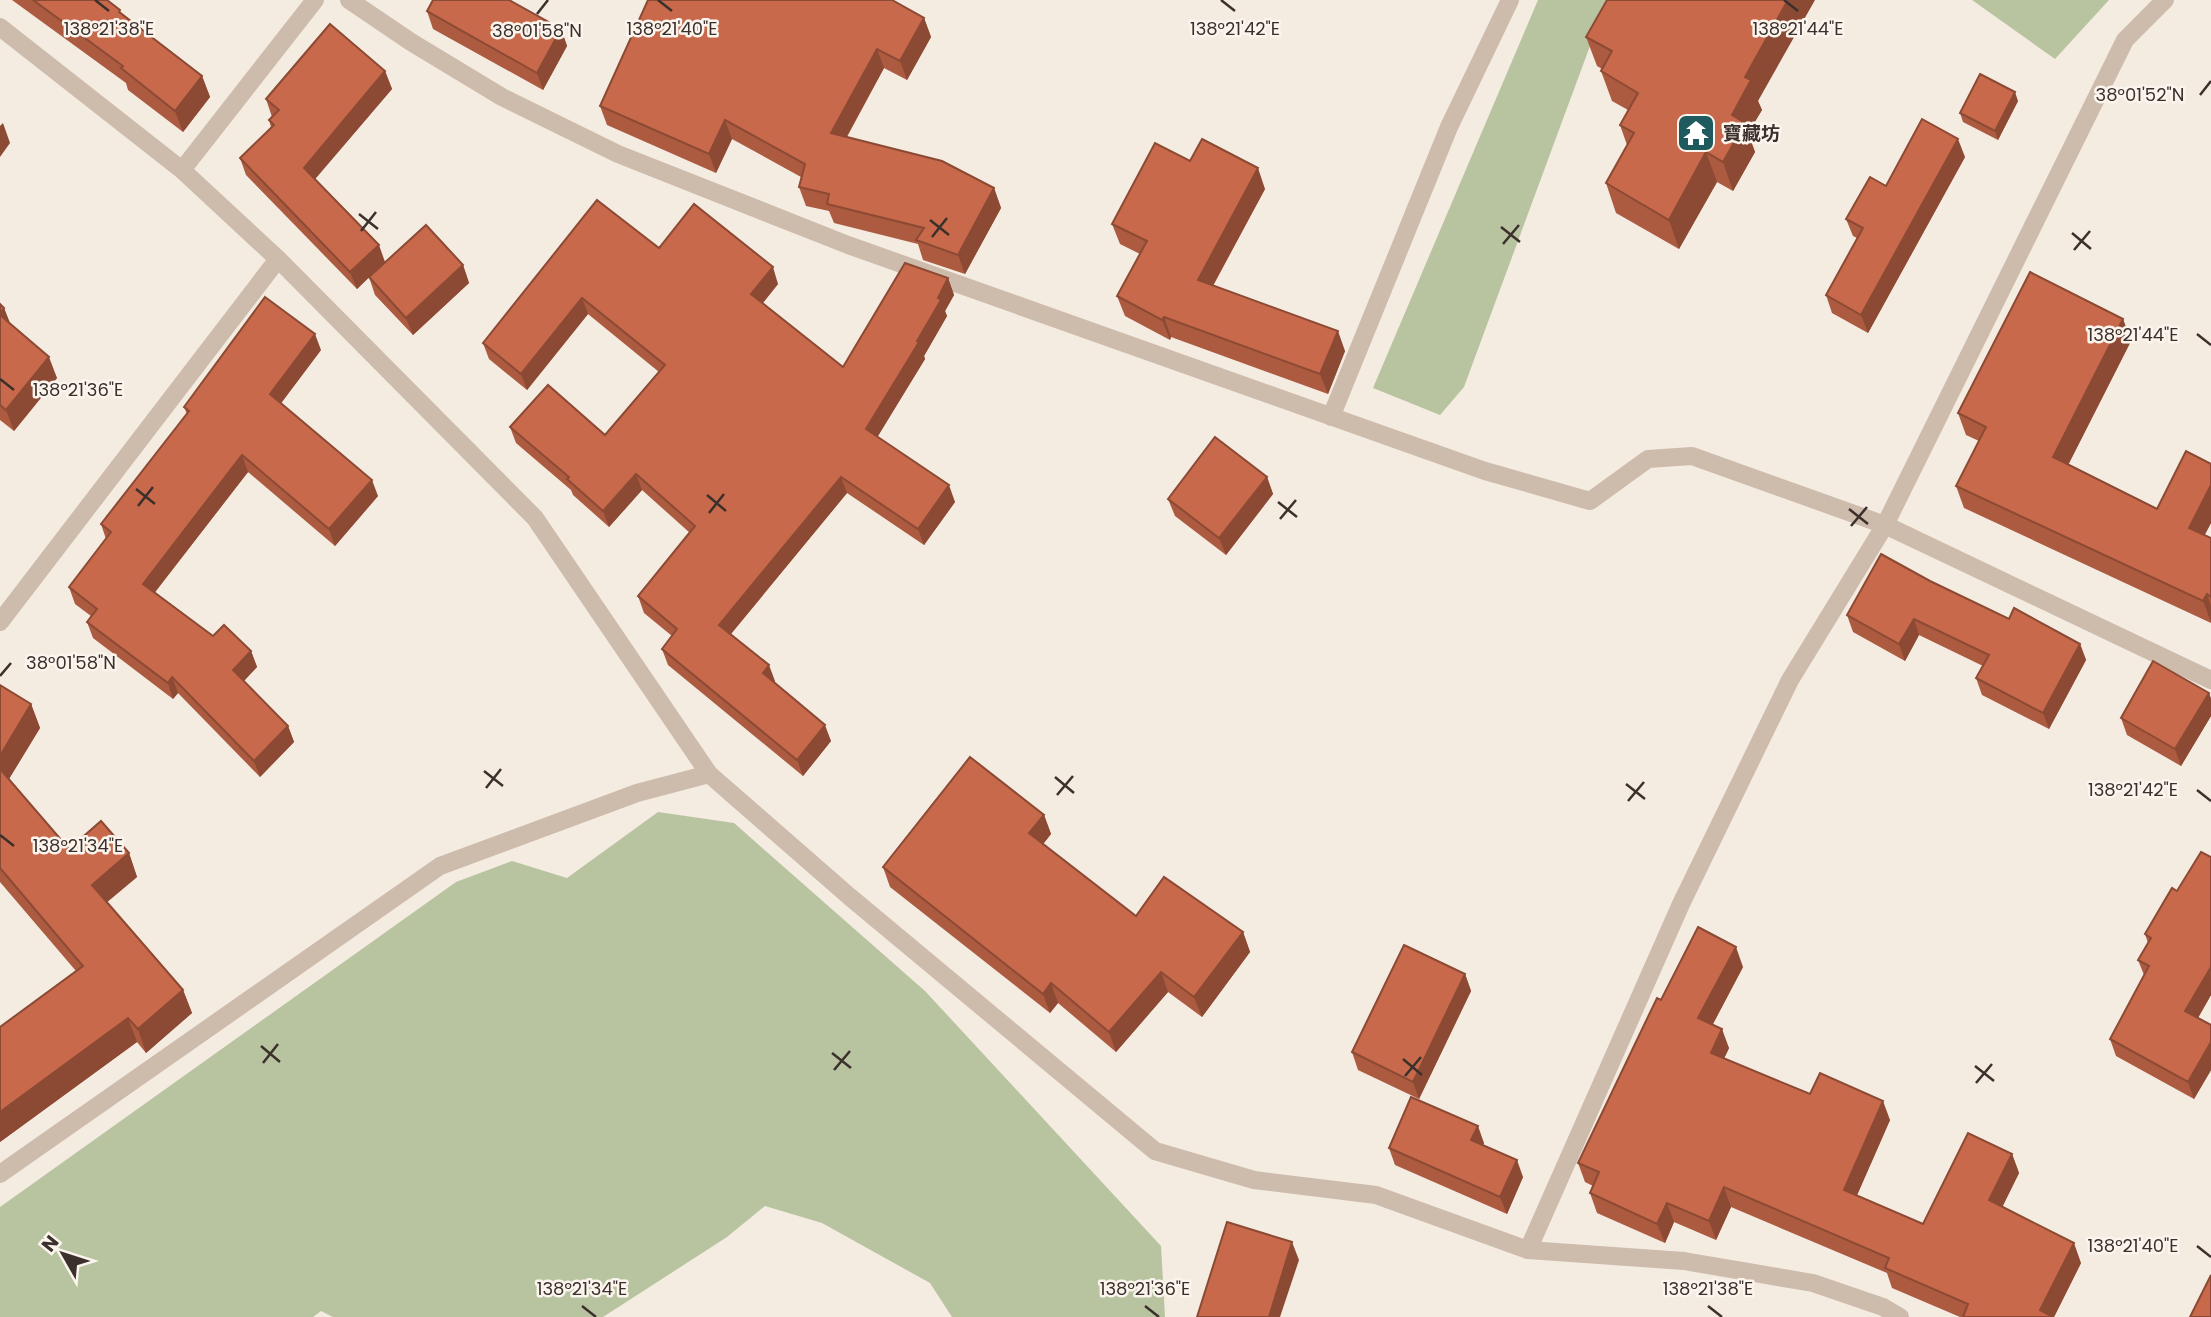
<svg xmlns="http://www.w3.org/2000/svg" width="2211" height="1317" font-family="Poppins,'Noto Sans JP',sans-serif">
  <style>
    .green { fill: #b8c4a0 }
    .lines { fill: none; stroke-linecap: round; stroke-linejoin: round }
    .minor { stroke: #cdbbac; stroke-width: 18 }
    .wall { fill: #ac5a40 }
    .shaded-wall { fill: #8c4a34 }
    .building { fill: #c8694b; stroke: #8c4a34; stroke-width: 2 }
    .ticks { fill: none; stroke: #3b302b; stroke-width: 2.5 }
    .labels { text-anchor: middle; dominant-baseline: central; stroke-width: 5; stroke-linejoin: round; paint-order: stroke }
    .poi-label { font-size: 19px; font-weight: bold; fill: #3b302b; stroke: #fbf5ee; text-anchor: start }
    .ticks-label { font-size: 18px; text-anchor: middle; fill: #3b302b; stroke: #fbf5ee; stroke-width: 5; stroke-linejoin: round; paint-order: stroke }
  </style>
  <rect width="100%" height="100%" fill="#f4ebe1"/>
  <g class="green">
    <path d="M 1538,0 L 1607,0 L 1464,387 L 1440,415 L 1373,388 Z"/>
    <path d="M 1972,0 L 2109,0 L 2055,59 Z"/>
    <path d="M 658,812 L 734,823 L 925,991 L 1161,1246 L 1165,1317 L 952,1317 L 930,1283 L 822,1223 L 765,1206 L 727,1237 L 603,1317 L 333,1317 L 321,1311 L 313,1317 L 0,1317 L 0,1207 L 456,882 L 512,861 L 567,878 Z"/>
  </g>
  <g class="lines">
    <g class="minor">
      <path d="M 349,0 L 411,42 L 502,97 L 618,154 L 848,245 L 1485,471 L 1590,501 L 1648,459 L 1692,456 L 1885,525 L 2211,680"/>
      <path d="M 0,27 L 182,170 L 278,259 L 535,518 L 709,774 L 850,897 L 1155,1151 L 1254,1180 L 1376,1195 L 1528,1250 L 1684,1261 L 1813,1283 L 1883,1307 L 1900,1317"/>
      <path d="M 182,170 L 315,0"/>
      <path d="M 1331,417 L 1449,127 L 1510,0"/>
      <path d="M 0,622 L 278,259"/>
      <path d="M 0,1174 L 440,866 L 637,793 L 709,774"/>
      <path d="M 1528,1250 L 1681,904 L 1790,680 L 1885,525 L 2125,40 L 2165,0"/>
    </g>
  </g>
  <g class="wall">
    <path d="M 12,0 L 107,0 L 122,13 L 202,76 L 210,97 L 183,132 L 128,90 L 126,83 Z"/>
    <path d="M 427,11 L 561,29 L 567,46 L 543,90 L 433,29 Z"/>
    <path d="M 924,18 L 931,37 L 907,80 L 884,68 L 847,137 L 994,188 L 1001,208 L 965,274 L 923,260 L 918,244 L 834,223 L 829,211 L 806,206 L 799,187 L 801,177 L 732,139 L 716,173 L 607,125 L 600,106 Z"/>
    <path d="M 1586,37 L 1758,101 L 1762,110 L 1748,133 L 1755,152 L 1733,191 L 1717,182 L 1679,249 L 1616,213 L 1606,183 L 1627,145 L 1620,125 L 1628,110 L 1612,101 L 1601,71 L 1602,69 L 1597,66 Z"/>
    <path d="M 385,71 L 392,89 L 315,179 L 385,262 L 463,265 L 469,283 L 413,335 L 375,295 L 369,277 L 357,289 L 246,175 L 240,158 L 271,127 L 269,120 L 272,117 L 266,99 Z"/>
    <path d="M 2018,101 L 1998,140 L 1963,122 L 1960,113 Z"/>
    <path d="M 1965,157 L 1868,333 L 1832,313 L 1826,295 L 1857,238 L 1853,236 L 1846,219 L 1886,186 Z"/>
    <path d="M 1190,161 L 1265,189 L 1213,286 L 1345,351 L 1328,394 L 1171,337 L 1170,340 L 1125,316 L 1117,296 L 1140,254 L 1120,244 L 1112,224 Z"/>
    <path d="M 659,248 L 778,284 L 763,303 L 843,367 L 948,278 L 954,295 L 945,311 L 947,316 L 924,356 L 925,359 L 877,437 L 955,502 L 924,545 L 847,493 L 731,634 L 775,681 L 774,682 L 831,741 L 803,776 L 668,665 L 662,649 L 672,636 L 644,613 L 638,596 L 690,533 L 642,490 L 609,527 L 573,495 L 571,490 L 516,443 L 510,427 L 605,435 L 659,372 L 588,314 L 527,390 L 489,359 L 483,343 Z"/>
    <path d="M 0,304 L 4,308 L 10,324 L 57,378 L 14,431 L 0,420 Z"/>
    <path d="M 2123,319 L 2131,341 L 2068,465 L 2157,509 L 2211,464 L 2211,523 L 2204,535 L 2211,538 L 2211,623 L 1964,508 L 1956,486 L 1979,441 L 1966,435 L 1958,413 Z"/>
    <path d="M 321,350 L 281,403 L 378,496 L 335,546 L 248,472 L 155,592 L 213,636 L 251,651 L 257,667 L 244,681 L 288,726 L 294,742 L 260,777 L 178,693 L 173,699 L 93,638 L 87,622 L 91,616 L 75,604 L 69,587 L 106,539 L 101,524 L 187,414 L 184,407 Z"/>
    <path d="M 1267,477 L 1273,494 L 1226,555 L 1175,516 L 1168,499 Z"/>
    <path d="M 1930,581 L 2009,619 L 2080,644 L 2086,660 L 2049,729 L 1982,695 L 1976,678 L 1983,666 L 1919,635 L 1905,661 L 1853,632 L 1847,615 Z"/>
    <path d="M 0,685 L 31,704 L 40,728 L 9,779 L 69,849 L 129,853 L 137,877 L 107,902 L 183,990 L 192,1013 L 146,1053 L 137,1042 L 0,1142 L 0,1027 L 76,971 L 0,882 Z"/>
    <path d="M 2209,693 L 2211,699 L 2211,716 L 2181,766 L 2127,735 L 2121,718 Z"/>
    <path d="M 1044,815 L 1051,834 L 1043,844 L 1136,916 L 1243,932 L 1250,952 L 1202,1017 L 1168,992 L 1116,1052 L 1058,1003 L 1050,1013 L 890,887 L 883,867 Z"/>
    <path d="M 2211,857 L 2211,995 L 2198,1018 L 2211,1025 L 2211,1070 L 2194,1099 L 2116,1056 L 2110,1039 L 2144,975 L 2138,960 L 2148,943 L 2145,934 L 2177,891 Z"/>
    <path d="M 1743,967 L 1713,1024 L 1729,1048 L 1724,1058 L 1810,1094 L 1890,1120 L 1857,1195 L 1923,1224 L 2012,1154 L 2019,1173 L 2002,1207 L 2081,1263 L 2054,1317 L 1960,1317 L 1892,1288 L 1887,1273 L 1731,1207 L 1716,1240 L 1674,1222 L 1665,1243 L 1597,1213 L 1590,1193 L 1593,1186 L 1585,1182 L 1578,1163 L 1661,1000 Z"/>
    <path d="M 1465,974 L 1471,991 L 1419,1099 L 1358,1070 L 1352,1052 Z"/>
    <path d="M 1484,1143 L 1483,1145 L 1523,1177 L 1507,1214 L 1395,1165 L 1389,1148 Z"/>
  </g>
  <g class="shaded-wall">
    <path d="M 1788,0 L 1815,0 L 1758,101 L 1762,110 L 1748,133 L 1755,152 L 1733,191 L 1723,162 L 1732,115 L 1745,77 Z"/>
    <path d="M 924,18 L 931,37 L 907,80 L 900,61 Z"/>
    <path d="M 561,29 L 567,46 L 543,90 L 537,73 Z"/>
    <path d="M 877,49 L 884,68 L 838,152 L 831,133 Z"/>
    <path d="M 385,71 L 392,89 L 310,185 L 304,168 Z"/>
    <path d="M 202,76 L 210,97 L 183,132 L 175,111 Z"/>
    <path d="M 2015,92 L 2018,101 L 1998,140 L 1995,131 Z"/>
    <path d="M 725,120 L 732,139 L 716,173 L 709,154 Z"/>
    <path d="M 3,123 L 10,143 L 0,157 L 0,126 Z"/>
    <path d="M 1958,139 L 1965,157 L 1868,333 L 1861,315 Z"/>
    <path d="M 1706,152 L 1717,182 L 1679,249 L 1669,220 Z"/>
    <path d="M 1258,168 L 1265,189 L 1205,300 L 1198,280 Z"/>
    <path d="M 994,188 L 1001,208 L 965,274 L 958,255 Z"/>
    <path d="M 379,245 L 385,262 L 357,289 L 350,272 Z"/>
    <path d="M 463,265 L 469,283 L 413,335 L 406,318 Z"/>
    <path d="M 773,267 L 778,284 L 757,310 L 751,294 Z"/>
    <path d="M 948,278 L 954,295 L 945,311 L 947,316 L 924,356 L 925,359 L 872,446 L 866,429 L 917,341 Z"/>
    <path d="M 582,298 L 588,314 L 527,390 L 521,374 Z"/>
    <path d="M 4,308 L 12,328 L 0,317 L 0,313 Z"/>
    <path d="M 1164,317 L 1171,337 L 1170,340 L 1162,320 Z"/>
    <path d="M 2123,319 L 2131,341 L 2061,479 L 2053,457 Z"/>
    <path d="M 1338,331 L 1345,351 L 1328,394 L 1320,374 Z"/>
    <path d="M 315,334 L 321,350 L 276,410 L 270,394 Z"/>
    <path d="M 49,357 L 57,378 L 14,431 L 6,410 Z"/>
    <path d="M 242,455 L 248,472 L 149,600 L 143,584 Z"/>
    <path d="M 636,474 L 642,490 L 609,527 L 603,511 Z"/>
    <path d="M 841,477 L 847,493 L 725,641 L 719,625 Z"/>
    <path d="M 1267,477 L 1273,494 L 1226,555 L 1219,538 Z"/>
    <path d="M 372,480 L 378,496 L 335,546 L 329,529 Z"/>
    <path d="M 949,485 L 955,502 L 924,545 L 918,529 Z"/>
    <path d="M 2211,485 L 2211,523 L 2197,550 L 2189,528 Z"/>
    <path d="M 2207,594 L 2211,606 L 2211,622 L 2203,601 Z"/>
    <path d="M 1914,619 L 1919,635 L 1905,661 L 1899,644 Z"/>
    <path d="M 2080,644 L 2086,660 L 2049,729 L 2043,713 Z"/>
    <path d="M 251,651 L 257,667 L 239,686 L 233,670 Z"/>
    <path d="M 769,665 L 775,681 L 769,689 L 763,673 Z"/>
    <path d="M 172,677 L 178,693 L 173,699 L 168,683 Z"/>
    <path d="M 2209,693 L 2211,699 L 2211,716 L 2181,766 L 2175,749 Z"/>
    <path d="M 31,704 L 40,728 L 4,787 L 0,776 L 0,756 Z"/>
    <path d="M 825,725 L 831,741 L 803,776 L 797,760 Z"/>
    <path d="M 288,726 L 294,742 L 260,777 L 254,761 Z"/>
    <path d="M 1044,815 L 1051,834 L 1036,853 L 1029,833 Z"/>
    <path d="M 129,853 L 137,877 L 100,908 L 92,885 Z"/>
    <path d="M 1243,932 L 1250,952 L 1202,1017 L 1194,997 Z"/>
    <path d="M 1736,947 L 1743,967 L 1706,1037 L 1698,1018 Z"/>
    <path d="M 2211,967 L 2211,995 L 2192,1028 L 2185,1011 Z"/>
    <path d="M 1161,972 L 1168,992 L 1116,1052 L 1109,1032 Z"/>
    <path d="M 1465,974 L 1471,991 L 1419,1099 L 1413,1082 Z"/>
    <path d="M 1051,983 L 1058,1003 L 1050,1013 L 1043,994 Z"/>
    <path d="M 183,990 L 192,1013 L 146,1053 L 138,1029 Z"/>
    <path d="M 128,1018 L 137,1042 L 0,1142 L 0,1112 Z"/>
    <path d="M 1722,1029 L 1729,1048 L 1718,1072 L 1711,1053 Z"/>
    <path d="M 2211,1042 L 2211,1070 L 2194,1099 L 2188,1082 Z"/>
    <path d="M 1883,1101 L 1890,1120 L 1851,1209 L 1844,1190 Z"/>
    <path d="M 1478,1126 L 1484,1143 L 1478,1158 L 1471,1140 Z"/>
    <path d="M 2012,1154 L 2019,1173 L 1996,1220 L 1989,1200 Z"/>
    <path d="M 1517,1160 L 1523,1177 L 1507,1214 L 1500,1197 Z"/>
    <path d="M 1724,1187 L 1731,1207 L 1716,1240 L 1709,1221 Z"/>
    <path d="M 1667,1203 L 1674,1222 L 1665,1243 L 1657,1224 Z"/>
    <path d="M 1292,1242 L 1299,1260 L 1280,1317 L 1269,1317 Z"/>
    <path d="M 2074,1243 L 2081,1263 L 2054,1317 L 2043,1317 L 2040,1310 Z"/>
  </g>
  <g class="building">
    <path d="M 33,0 L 107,0 L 120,10 L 119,12 L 202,76 L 175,111 L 121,68 L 123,66 Z"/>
    <path d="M 433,0 L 509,0 L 561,29 L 537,73 L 427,11 Z"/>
    <path d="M 648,0 L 892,0 L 924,18 L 900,61 L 877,49 L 831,133 L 942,161 L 994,188 L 958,255 L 916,240 L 924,228 L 827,204 L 829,194 L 799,187 L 805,164 L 725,120 L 709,154 L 600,106 Z"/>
    <path d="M 1607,0 L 1788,0 L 1745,77 L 1751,80 L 1732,115 L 1745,123 L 1723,162 L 1706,152 L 1669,220 L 1606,183 L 1634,133 L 1620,125 L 1638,93 L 1601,71 L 1612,51 L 1586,37 Z"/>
    <path d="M 330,24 L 385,71 L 304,168 L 379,245 L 350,272 L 240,158 L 274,125 L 269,120 L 279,110 L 266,99 Z"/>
    <path d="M 1980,74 L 2015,92 L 1995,131 L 1960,113 Z"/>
    <path d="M 1922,119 L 1958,139 L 1861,315 L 1826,295 L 1863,228 L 1846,219 L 1870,177 L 1886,186 Z"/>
    <path d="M 1202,139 L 1258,168 L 1198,280 L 1338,331 L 1320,374 L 1164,317 L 1162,320 L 1117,296 L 1147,241 L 1112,224 L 1155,143 L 1190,161 Z"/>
    <path d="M 597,200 L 659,248 L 694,204 L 773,267 L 751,294 L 843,367 L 905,263 L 948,278 L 938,298 L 941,300 L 917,341 L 919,342 L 866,429 L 949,485 L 918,529 L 841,477 L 719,625 L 769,665 L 763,673 L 825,725 L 797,760 L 662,649 L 677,629 L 638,596 L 695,526 L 636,474 L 603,511 L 567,479 L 569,477 L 510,427 L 548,385 L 605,435 L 665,365 L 582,298 L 521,374 L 483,343 Z"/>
    <path d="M 426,225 L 463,265 L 406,318 L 369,277 Z"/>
    <path d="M 2030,272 L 2123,319 L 2053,457 L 2157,509 L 2186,451 L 2211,464 L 2211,485 L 2189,528 L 2211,538 L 2211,597 L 2207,594 L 2203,601 L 1956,486 L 1986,427 L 1958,413 Z"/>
    <path d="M 265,297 L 315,334 L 270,394 L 372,480 L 329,529 L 242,455 L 143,584 L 213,636 L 224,625 L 251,651 L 233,670 L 288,726 L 254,761 L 172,677 L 168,683 L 87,622 L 97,609 L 69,587 L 111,532 L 101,524 L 189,411 L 184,407 Z"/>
    <path d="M 0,304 L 4,308 L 0,313 Z"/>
    <path d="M 0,315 L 49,357 L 6,410 L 0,405 Z"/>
    <path d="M 1215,437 L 1267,477 L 1219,538 L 1168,499 Z"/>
    <path d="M 1881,554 L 1930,581 L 2009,619 L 2014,608 L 2080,644 L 2043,713 L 1976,678 L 1989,655 L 1914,619 L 1899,644 L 1847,615 Z"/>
    <path d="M 2153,661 L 2209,693 L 2175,749 L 2121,718 Z"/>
    <path d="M 0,685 L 31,704 L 0,756 Z"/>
    <path d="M 970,757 L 1044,815 L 1029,833 L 1136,916 L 1164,877 L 1243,932 L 1194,997 L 1161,972 L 1109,1032 L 1051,983 L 1043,994 L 883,867 Z"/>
    <path d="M 0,769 L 69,849 L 101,821 L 129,853 L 92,885 L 183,990 L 138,1029 L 128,1018 L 0,1112 L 0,1027 L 83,966 L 0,868 Z"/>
    <path d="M 2201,852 L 2211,857 L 2211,967 L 2185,1011 L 2211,1025 L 2211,1042 L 2188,1082 L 2110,1039 L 2149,966 L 2138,960 L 2151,938 L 2145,934 L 2172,888 L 2177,891 Z"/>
    <path d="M 1698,927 L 1736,947 L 1698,1018 L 1722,1029 L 1711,1053 L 1810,1094 L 1820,1073 L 1883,1101 L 1844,1190 L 1923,1224 L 1968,1133 L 2012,1154 L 1989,1200 L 2074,1243 L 2040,1310 L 2053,1317 L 1963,1317 L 1968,1304 L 1885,1268 L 1889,1258 L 1724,1187 L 1709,1221 L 1667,1203 L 1657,1224 L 1590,1193 L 1599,1172 L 1578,1163 L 1657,998 L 1661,1000 Z"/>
    <path d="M 1404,945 L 1465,974 L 1413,1082 L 1352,1052 Z"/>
    <path d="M 1411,1097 L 1478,1126 L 1471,1140 L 1517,1160 L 1500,1197 L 1389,1148 Z"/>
    <path d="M 1227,1222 L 1292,1242 L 1269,1317 L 1197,1317 Z"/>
    <path d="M 2211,1275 L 2211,1317 L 2190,1317 Z"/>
  </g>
  <path class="ticks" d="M 95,0 L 109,11M 658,0 L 672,11M 1221,0 L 1235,11M 1784,0 L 1798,11M 537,14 L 548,0M 2200,95 L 2211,81M 359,214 L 378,229M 930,220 L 949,235M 1501,227 L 1520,242M 361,231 L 376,212M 2072,233 L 2091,249M 932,237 L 947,218M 1503,244 L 1519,225M 2074,250 L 2090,231M 2197,334 L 2211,345M 0,379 L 14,390M 136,489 L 155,504M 707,495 L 726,511M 1278,502 L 1297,517M 138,506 L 153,487M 1849,509 L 1868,524M 709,513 L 724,494M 1280,519 L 1296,500M 1851,526 L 1867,507M 0,676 L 11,663M 484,771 L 503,786M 1055,777 L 1074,793M 1626,784 L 1645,799M 486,788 L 501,769M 2197,790 L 2211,801M 1057,795 L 1073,776M 1628,801 L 1644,782M 0,835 L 14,846M 261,1046 L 280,1062M 832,1053 L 851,1068M 1403,1059 L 1422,1075M 263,1063 L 278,1044M 1975,1066 L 1994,1081M 834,1070 L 850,1051M 1405,1076 L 1421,1057M 1976,1083 L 1992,1064M 2197,1246 L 2211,1257M 582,1306 L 596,1317M 1145,1306 L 1159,1317M 1708,1306 L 1722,1317"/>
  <defs>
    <symbol id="temple-square" viewBox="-11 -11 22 22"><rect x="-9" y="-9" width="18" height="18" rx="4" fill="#1f5a5e" stroke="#fbf5ee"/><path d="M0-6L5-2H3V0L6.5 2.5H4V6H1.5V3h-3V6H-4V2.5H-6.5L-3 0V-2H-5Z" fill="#fff"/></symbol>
  </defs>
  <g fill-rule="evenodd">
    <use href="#temple-square" x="1674" y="111" width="44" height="44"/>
  </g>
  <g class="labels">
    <g class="poi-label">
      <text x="1723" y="133">寶藏坊</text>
    </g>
  </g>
  <g class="ticks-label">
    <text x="109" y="35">138°21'38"E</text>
    <text x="672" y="35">138°21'40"E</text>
    <text x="1235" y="35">138°21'42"E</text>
    <text x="1798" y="35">138°21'44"E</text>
    <text x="537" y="37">38°01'58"N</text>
    <text x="2140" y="101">38°01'52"N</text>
    <text x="2133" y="341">138°21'44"E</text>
    <text x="78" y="396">138°21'36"E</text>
    <text x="71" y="669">38°01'58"N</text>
    <text x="2133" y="796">138°21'42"E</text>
    <text x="78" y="852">138°21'34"E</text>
    <text x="2133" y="1252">138°21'40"E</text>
    <text x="582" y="1295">138°21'34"E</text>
    <text x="1145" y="1295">138°21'36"E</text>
    <text x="1708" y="1295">138°21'38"E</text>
  </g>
  <g transform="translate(63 1254) rotate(309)" stroke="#fbf5ee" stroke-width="5" paint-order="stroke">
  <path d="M0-5L12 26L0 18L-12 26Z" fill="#3b302b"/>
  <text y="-10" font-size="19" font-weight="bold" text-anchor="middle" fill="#3b302b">N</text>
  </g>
</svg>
